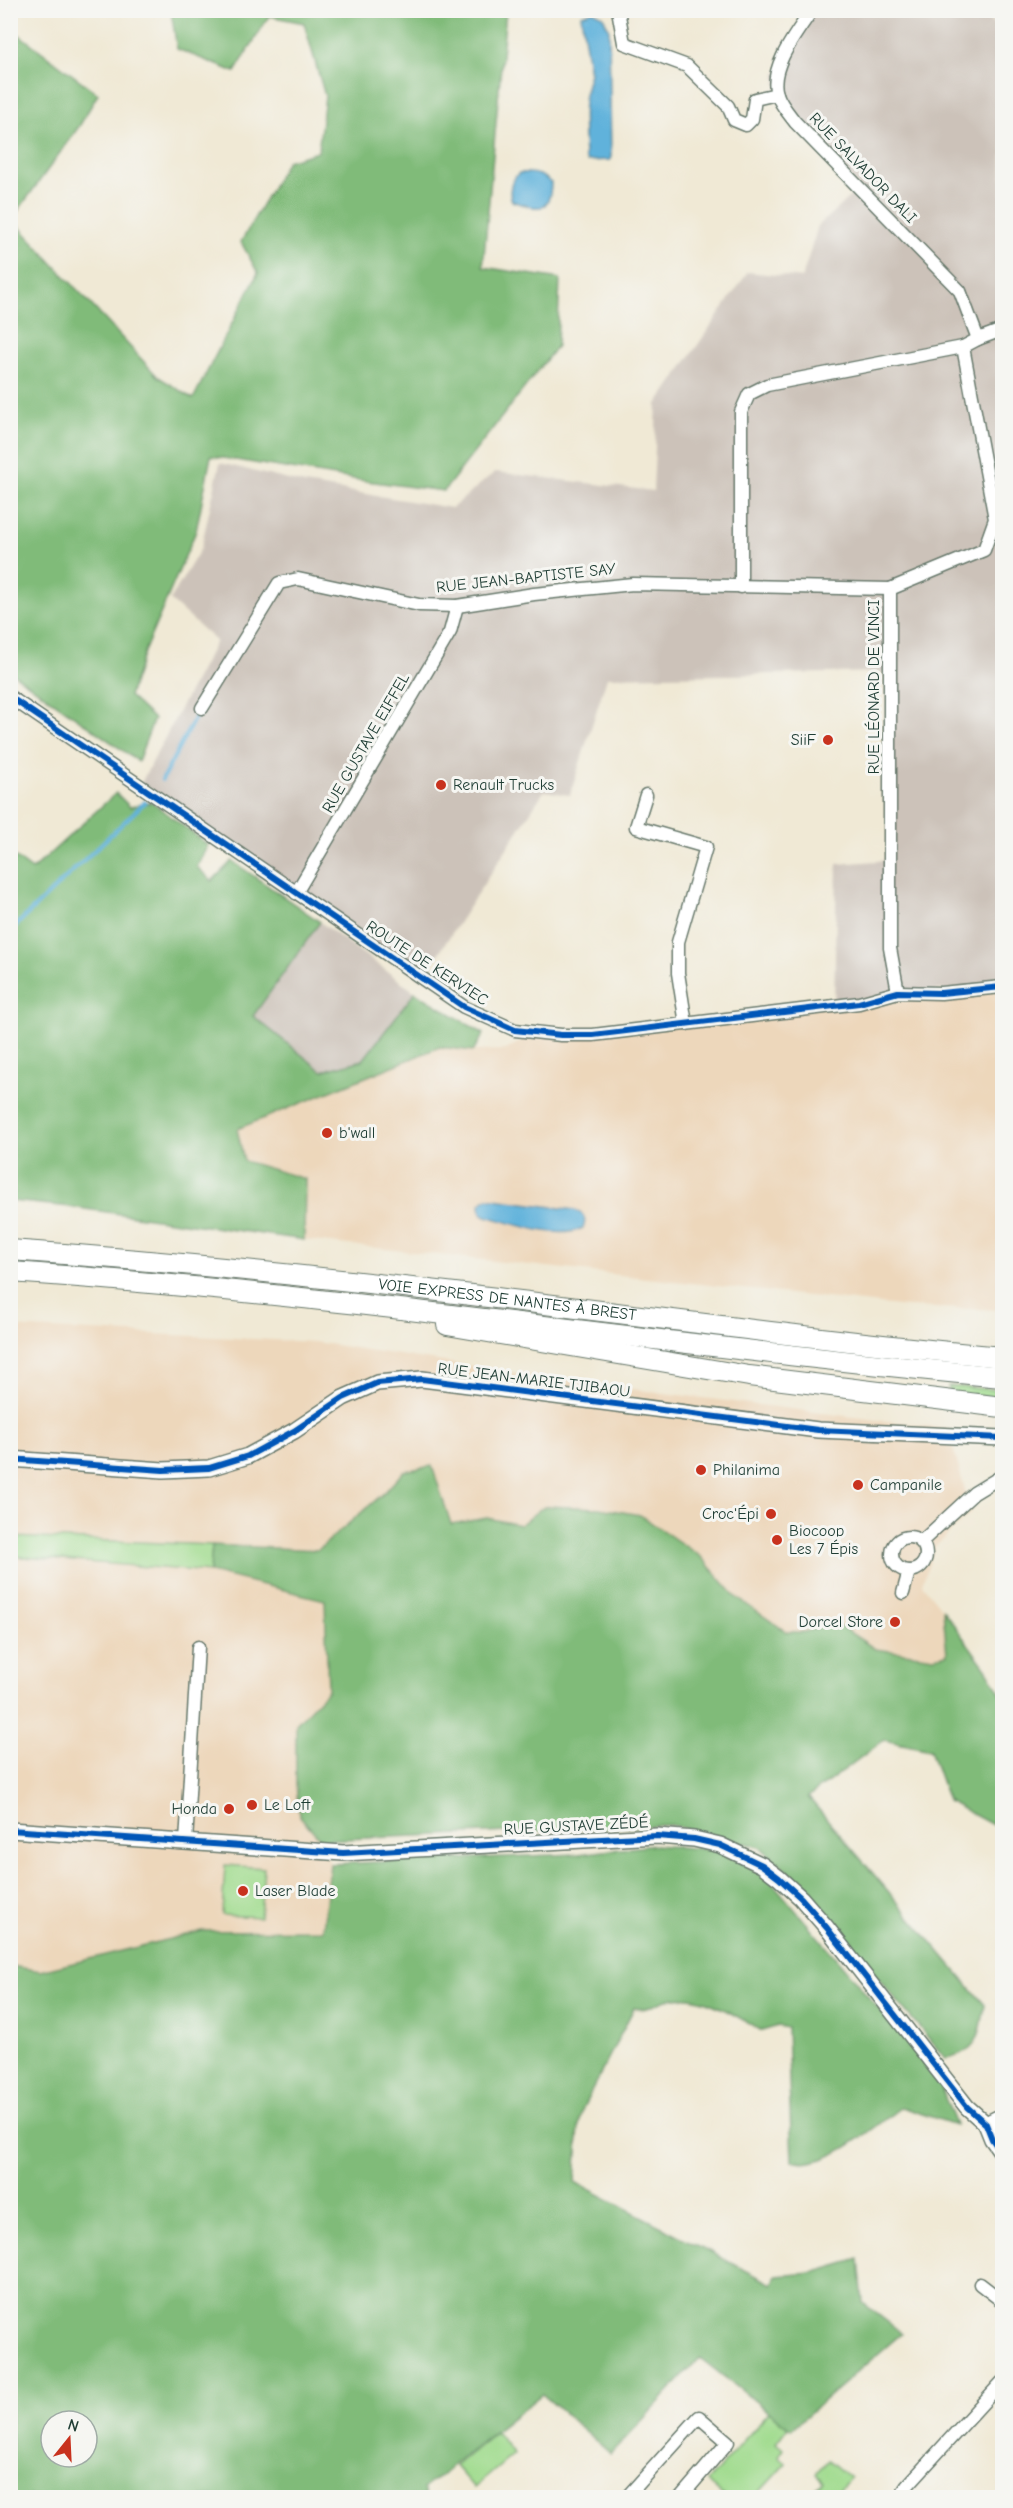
<svg xmlns="http://www.w3.org/2000/svg" width="1013" height="2508" font-family="'Comic Neue',sans-serif">
  <style>
    .built { fill: #edd7bb }
    .industrial { fill: #ccc2b9 }
    .green { fill: #a0db8e; stroke: #608c61; stroke-width: 1.5 }
    .forest { fill: #80bb79; stroke: #507c56; stroke-width: 1.5; fill-rule: evenodd }
    .water { fill: #60b2db; stroke: #407888; stroke-width: 1.5 }
    .lines { fill: none; stroke-linecap: round; stroke-linejoin: round }
    .stream { stroke: #60b2db; stroke-width: 4 }
    .minor-casing { stroke: #68796c; stroke-width: 15 }
    .tertiary-casing { stroke: #68796c; stroke-width: 18 }
    .trunk-casing { stroke: #68796c; stroke-width: 22 }
    .minor { stroke: #fff; stroke-width: 12 }
    .tertiary { stroke: #fff; stroke-width: 15 }
    .trunk { stroke: #fff; stroke-width: 20 }
    .cycleway-casing { stroke: #f6f6f2; stroke-width: 10 }
    .cycleway { stroke: #0057b8; stroke-width: 6 }
    .poi-dot { fill: #c8321e; stroke: #f6f6f2; stroke-width: 2 }
    .labels { text-anchor: middle; dominant-baseline: central; stroke-width: 6; stroke-linejoin: round; paint-order: stroke }
    .street-label { font-size: 16px; fill: #1f3d34; stroke: #f6f6f2 }
    .poi-label { font-size: 16px; fill: #1f3d34; stroke: #f6f6f2; text-anchor: start }
  </style>
  <rect width="100%" height="100%" fill="#f6f6f2"/>
  <filter id="ink" filterUnits="userSpaceOnUse"><feTurbulence type="fractalNoise" baseFrequency=".0167" numOctaves="2"/><feDisplacementMap in="SourceGraphic" scale="12" xChannelSelector="R" yChannelSelector="G"/><feConvolveMatrix kernelMatrix="1 2 1 2 8 2 1 2 1" color-interpolation-filters="sRGB"/></filter>
  <filter id="wash" filterUnits="userSpaceOnUse"><feTurbulence type="fractalNoise" baseFrequency=".008" numOctaves="4" result="noise"/><feDisplacementMap in="SourceGraphic" scale="24" xChannelSelector="R" yChannelSelector="G"/><feGaussianBlur stdDeviation="1.35" result="paint"/><feColorMatrix in="noise" values="0 0 0 0 0 0 0 0 0 0 0 0 0 0 0 0 0 1.4 0 .05"/><feComposite in="paint" operator="in"/></filter>
  <g filter="url(#wash)">
    <rect width="100%" height="100%" fill="#f0e9d5"/>
    <g class="built">
      <path d="M 1002,987 L 1002,1310 L 908,1307 L 304,1240 L 305,1179 L 244,1161 L 236,1129 L 440,1047 L 473,1051 L 506,1050 L 534,1033 L 561,1035 L 884,997 Z"/>
      <path d="M 10,1327 L 315,1342 L 568,1381 L 948,1429 L 971,1512 L 935,1547 L 922,1584 L 943,1610 L 947,1655 L 934,1657 L 874,1649 L 834,1622 L 805,1633 L 787,1632 L 737,1598 L 701,1557 L 640,1515 L 599,1508 L 544,1506 L 520,1525 L 487,1518 L 451,1524 L 432,1466 L 404,1471 L 385,1492 L 318,1550 L 212,1545 L 211,1572 L 325,1600 L 328,1690 L 297,1724 L 296,1785 L 299,1815 L 321,1840 L 330,1864 L 323,1930 L 202,1931 L 41,1971 L 11,1966 Z"/>
    </g>
    <g class="industrial">
      <path d="M 812,11 L 982,11 L 1002,33 L 1002,987 L 898,992 L 834,1006 L 837,864 L 890,860 L 890,672 L 607,677 L 570,795 L 544,791 L 422,979 L 140,785 L 216,641 L 170,600 L 201,548 L 220,463 L 305,484 L 452,508 L 495,472 L 653,491 L 657,404 L 748,272 L 802,278 L 818,226 L 859,188 L 777,94 L 776,75 Z"/>
      <path d="M 320,922 L 415,992 L 363,1060 L 323,1071 L 252,1017 Z"/>
    </g>
    <g class="green">
      <path d="M 948,1386 L 1002,1390 L 1002,1399 L 950,1394 Z"/>
      <path d="M 10,1537 L 212,1545 L 210,1572 L 11,1556 Z"/>
      <path d="M 225,1865 L 264,1868 L 260,1917 L 222,1915 Z"/>
      <path d="M 769,2412 L 788,2427 L 776,2443 L 783,2449 L 778,2456 L 786,2463 L 755,2497 L 725,2497 L 707,2482 Z"/>
      <path d="M 496,2432 L 514,2454 L 474,2488 L 455,2466 Z"/>
      <path d="M 828,2460 L 850,2478 L 833,2497 L 808,2497 L 823,2481 L 816,2474 Z"/>
    </g>
    <g class="forest">
      <path d="M 171,11 L 506,11 L 483,267 L 560,279 L 557,346 L 444,491 L 366,481 L 211,456 L 196,531 L 144,652 L 129,696 L 154,719 L 138,761 L 11,672 L 10,28 L 98,94 L 80,125 L 12,219 L 157,376 L 193,399 L 258,273 L 241,242 L 287,161 L 318,152 L 325,96 L 304,23 L 269,16 L 235,72 L 177,49 Z"/>
      <path d="M 116,793 L 130,807 L 152,802 L 208,845 L 197,867 L 212,881 L 232,861 L 320,922 L 253,1016 L 322,1071 L 363,1060 L 415,992 L 484,1034 L 473,1051 L 440,1047 L 237,1129 L 244,1161 L 305,1179 L 304,1240 L 71,1207 L 11,1201 L 11,854 L 32,870 Z"/>
      <path d="M 432,1466 L 451,1524 L 487,1518 L 520,1525 L 544,1506 L 599,1508 L 640,1515 L 701,1557 L 737,1598 L 787,1632 L 805,1632 L 834,1622 L 875,1649 L 934,1657 L 947,1654 L 943,1610 L 987,1670 L 1002,1696 L 1002,1830 L 948,1801 L 930,1750 L 884,1740 L 808,1797 L 985,2005 C 980,2035 979,2052 945,2058 L 790,1873 L 760,1847 L 671,1825 L 321,1840 L 299,1815 L 296,1785 L 296,1724 L 328,1690 L 325,1600 L 210,1572 L 212,1545 L 318,1550 L 385,1492 L 404,1471 Z"/>
      <path d="M 655,1845 L 716,1850 L 766,1875 L 937,2078 L 956,2125 L 901,2107 C 876,2126 825,2172 792,2161 L 787,2028 L 778,2026 L 762,2031 C 736,2016 705,1994 674,1998 C 660,2000 648,2012 634,2008 L 583,2108 L 579,2125 L 575,2182 L 772,2284 L 776,2276 L 812,2273 L 859,2259 L 863,2303 L 902,2333 L 791,2429 L 700,2358 L 611,2454 L 542,2394 L 423,2489 L 426,2497 L 11,2497 L 10,1966 L 41,1971 L 202,1931 L 323,1930 L 330,1864 L 578,1854 ZM 51,2421 L 87,2421 L 87,2457 L 51,2457 Z"/>
    </g>
    <g class="water">
      <path d="M 593,11 L 603,16 L 609,30 L 611,157 L 610,160 L 587,161 L 585,157 C 584,130 580,100 590,74 L 581,15 Z"/>
      <path d="M 519,173 C 531,172 543,173 551,183 C 550,215 538,209 512,201 C 508,191 511,180 519,173 Z"/>
      <path d="M 487,1198 L 575,1210 C 584,1214 587,1218 583,1228 C 559,1241 512,1223 486,1216 L 481,1213 L 480,1204 Z"/>
    </g>
    <g class="lines">
      <g class="stream">
        <path d="M 162,780 L 200,708"/>
        <path d="M 10,931 L 145,802"/>
      </g>
    </g>
  </g>
  <g filter="url(#ink)">
    <g class="lines">
      <defs>
        <g id="minor">
          <path d="M 618,10 L 624,43 L 687,66 L 728,106 L 734,120 L 746,125 L 752,119 L 755,99 L 777,94"/>
          <path d="M 812,10 C 798,31 768,68 777,94 C 780,104 789,114 795,122 L 960,291 L 978,339"/>
          <path d="M 741,587 L 741,412 L 749,394 L 767,385 L 963,347"/>
          <path d="M 10,697 L 464,1007 L 515,1030 L 561,1035 L 593,1035 L 859,1003 L 898,992 L 941,993 L 1002,987"/>
          <path d="M 202,708 L 279,583 L 298,579 L 419,605 L 457,606 L 534,594 L 633,584 L 890,589"/>
          <path d="M 646,795 L 636,827 L 706,847 L 678,942 L 678,973 L 686,1024"/>
          <path d="M 296,893 L 450,632 L 457,606"/>
          <path d="M 898,992 L 890,948 L 890,589 L 984,550 L 995,519 L 963,347 L 978,339 L 1002,330"/>
          <circle cx="909" cy="1554" r="17"/>
          <path d="M 921,1542 L 974,1493 L 1002,1476"/>
          <path d="M 903,1593 L 909,1571"/>
          <path d="M 186,1842 L 198,1647"/>
          <path d="M 980,2284 L 1002,2301"/>
          <path d="M 626,2498 L 699,2417 L 728,2442 L 680,2498"/>
          <path d="M 899,2498 L 907,2486 L 1002,2382"/>
        </g>
        <g id="tertiary">
          <path d="M 10,1459 L 163,1470 L 209,1468 L 248,1456 L 294,1431 L 343,1398 L 377,1383 L 422,1379 L 818,1430 L 1002,1438"/>
          <path d="M 10,1830 L 343,1853 L 657,1836 L 694,1839 L 720,1845 L 762,1865 L 779,1878 L 801,1898 L 827,1928 L 967,2107 L 986,2124 L 992,2139 L 1002,2153"/>
          <path d="M 986,2124 L 1002,2116"/>
        </g>
        <g id="trunk">
          <path id="s1" d="M 10,1250 C 167,1261 324,1277 480,1296 C 654,1317 828,1341 1002,1357"/>
          <path d="M 10,1272 C 343,1294 671,1347 1002,1377"/>
          <path d="M 447,1325 L 749,1376 L 1002,1407"/>
        </g>
      </defs>
      <use href="#minor" class="minor-casing"/>
      <use href="#tertiary" class="tertiary-casing"/>
      <use href="#trunk" class="trunk-casing"/>
      <use href="#minor" class="minor"/>
      <use href="#tertiary" class="tertiary"/>
      <use href="#trunk" class="trunk"/>
      <defs>
        <g id="cycleway">
          <path d="M 10,697 L 464,1007 L 515,1030 L 561,1035 L 593,1035 L 859,1003 L 898,992 L 941,993 L 1002,987"/>
          <path d="M 10,1459 L 163,1470 L 209,1468 L 248,1456 L 294,1431 L 343,1398 L 377,1383 L 422,1379 L 818,1430 L 1002,1438"/>
          <path d="M 10,1830 L 343,1853 L 657,1836 L 694,1839 L 720,1845 L 762,1865 L 779,1878 L 801,1898 L 827,1928 L 967,2107 L 986,2124 L 992,2139 L 1002,2153"/>
        </g>
      </defs>
      <use href="#cycleway" class="cycleway-casing"/>
      <use href="#cycleway" class="cycleway"/>
    </g>
  </g>
  <g class="poi-dot">
    <circle cx="828" cy="740" r="6"/>
    <circle cx="441" cy="785" r="6"/>
    <circle cx="327" cy="1133" r="6"/>
    <circle cx="701" cy="1470" r="6"/>
    <circle cx="858" cy="1485" r="6"/>
    <circle cx="771" cy="1514" r="6"/>
    <circle cx="777" cy="1540" r="6"/>
    <circle cx="895" cy="1622" r="6"/>
    <circle cx="252" cy="1805" r="6"/>
    <circle cx="229" cy="1809" r="6"/>
    <circle cx="243" cy="1891" r="6"/>
  </g>
  <g class="labels">
    <g class="street-label">
      <text transform="translate(863 168) rotate(46)">RUE SALVADOR DALI</text>
      <text transform="translate(526 578) rotate(-6)">RUE JEAN-BAPTISTE SAY</text>
      <text transform="translate(874 687) rotate(-90)">RUE LÉONARD DE VINCI</text>
      <text transform="translate(366 743) rotate(-60)">RUE GUSTAVE EIFFEL</text>
      <text transform="translate(427 963) rotate(33)">ROUTE DE KERVIEC</text>
      <text stroke="none"><textPath href="#s1" startOffset="500">VOIE EXPRESS DE NANTES À BREST</textPath></text>
      <text transform="translate(534 1380) rotate(7)">RUE JEAN-MARIE TJIBAOU</text>
      <text transform="translate(576 1826) rotate(-3)">RUE GUSTAVE ZÉDÉ</text>
    </g>
    <g class="poi-label">
      <text x="816" y="740" text-anchor="end">SiiF</text>
      <text x="453" y="785">Renault Trucks</text>
      <text x="339" y="1133">b'wall</text>
      <text x="713" y="1470">Philanima</text>
      <text x="870" y="1485">Campanile</text>
      <text x="759" y="1514" text-anchor="end">Croc'Épi</text>
      <text x="789" y="1531">Biocoop<tspan x="789" dy="18">Les 7 Épis</tspan></text>
      <text x="883" y="1622" text-anchor="end">Dorcel Store</text>
      <text x="264" y="1805">Le Loft</text>
      <text x="217" y="1809" text-anchor="end">Honda</text>
      <text x="255" y="1891">Laser Blade</text>
    </g>
  </g>
  <rect width="1013" height="2508" fill="none" stroke="#f6f6f2" stroke-width="36"/>
  <g transform="translate(69 2439) rotate(18)"><circle r="28" fill="#f6f6f2" stroke="#a0aca6" stroke-width="1.5"/>
  <path d="M0-4.5L10 22L0 15L-10 22Z" fill="#c8321e"/>
  <text y="-9" font-size="16" font-weight="bold" text-anchor="middle" fill="#1f3d34">N</text>
  </g>
</svg>
